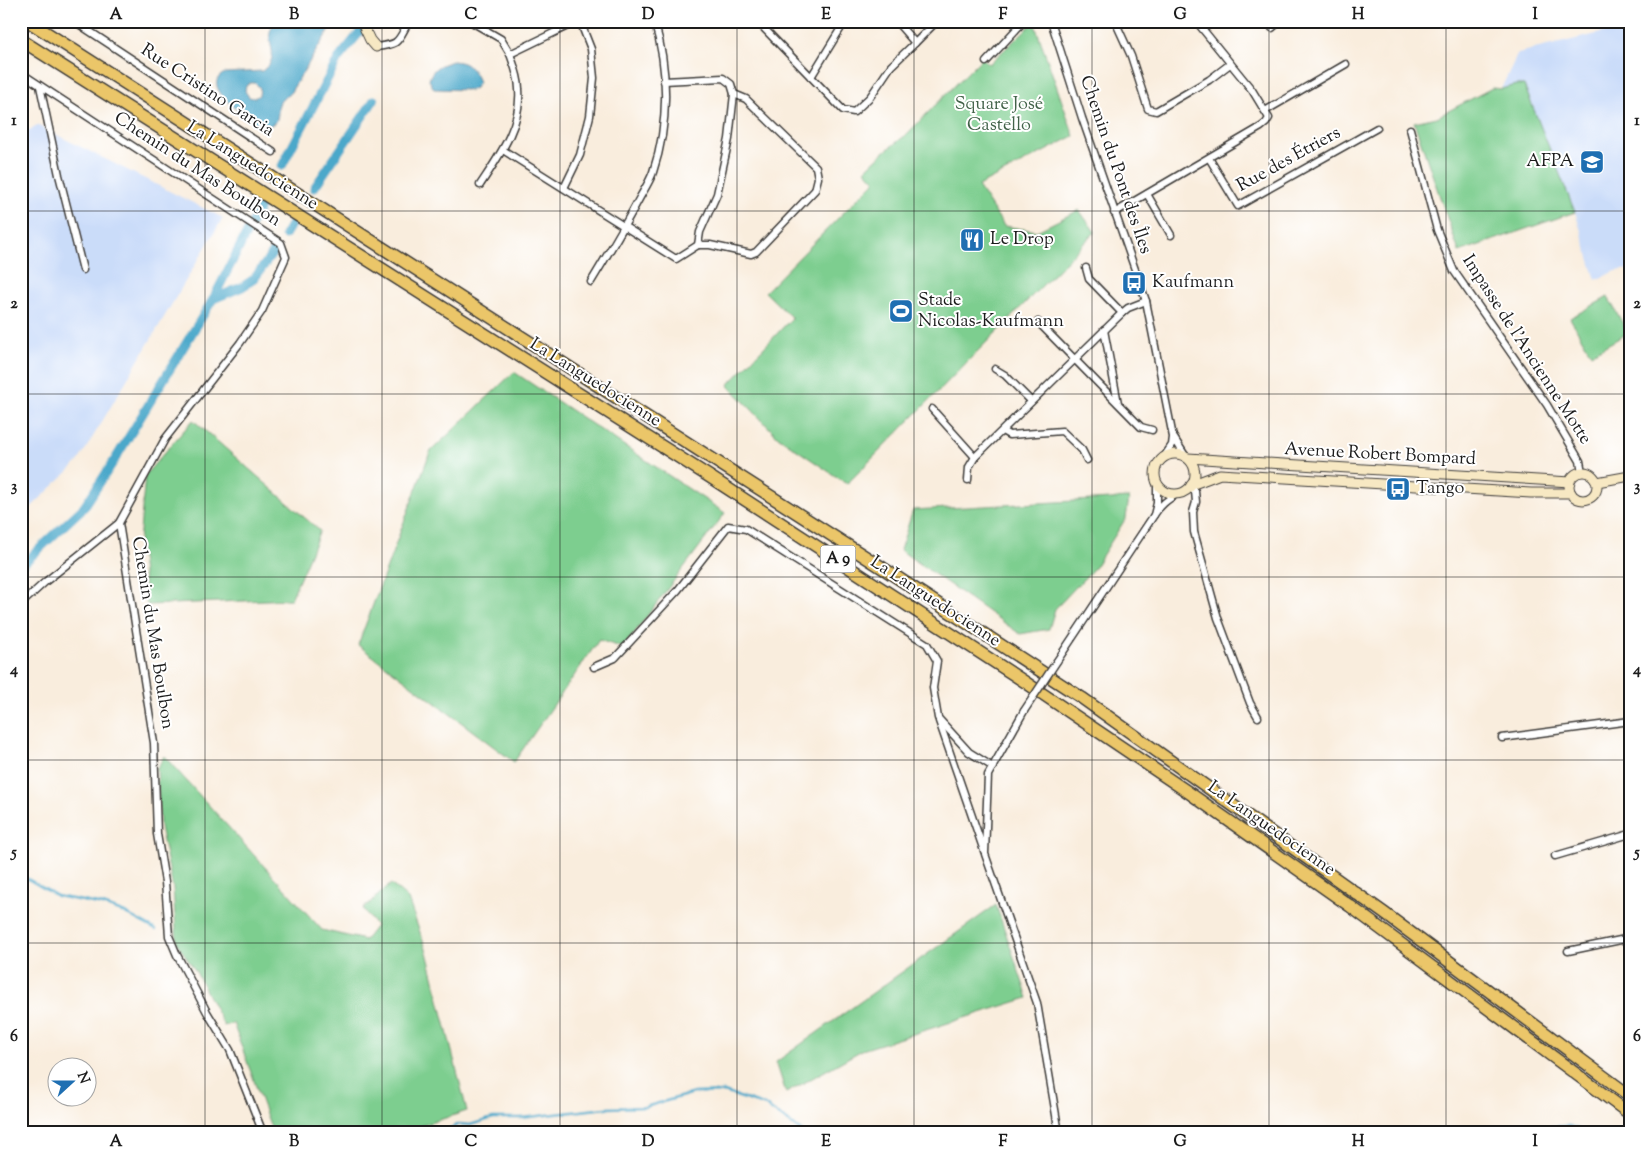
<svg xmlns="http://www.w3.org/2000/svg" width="1651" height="1154" font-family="'Sorts Mill Goudy',serif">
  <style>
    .built { fill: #cadcf9 }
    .green { fill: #7dce8f; stroke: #4c7556 }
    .water { fill: #4ba8ca; stroke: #346273; fill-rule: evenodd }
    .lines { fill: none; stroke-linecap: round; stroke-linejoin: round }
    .stream { stroke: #4ba8ca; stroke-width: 2.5 }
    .canal { stroke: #4ba8ca; stroke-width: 9 }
    .street-casing { stroke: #3d3b39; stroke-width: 9 }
    .secondary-casing { stroke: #3d3b39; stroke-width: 11 }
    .highway-casing { stroke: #3d3b39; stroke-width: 14 }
    .street { stroke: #fff; stroke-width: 6 }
    .secondary { stroke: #f7e8c3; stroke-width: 9 }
    .highway { stroke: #ebc669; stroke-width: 11 }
    .street-bridge-casing { stroke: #3d3b39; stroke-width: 9; stroke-linecap: butt }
    .street-bridge { stroke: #fff; stroke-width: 6 }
    .grid { fill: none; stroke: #1c1c1c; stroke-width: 1; stroke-opacity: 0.55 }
    .labels { text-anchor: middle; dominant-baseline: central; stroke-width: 4; stroke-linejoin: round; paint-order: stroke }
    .shield { fill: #fff; stroke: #606060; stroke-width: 1 }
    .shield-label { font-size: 16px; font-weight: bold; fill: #1c1c1c }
    .street-label { font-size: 18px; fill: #1c1c1c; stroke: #fff }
    .park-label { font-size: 18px; fill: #43634a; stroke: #fff }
    .poi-label { font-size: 18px; fill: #1c1c1c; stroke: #fff; text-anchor: start }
    .neatline { fill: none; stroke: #1c1c1c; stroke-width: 2 }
    .grid-label { font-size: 16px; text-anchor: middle; font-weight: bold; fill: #1c1c1c }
  </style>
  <rect width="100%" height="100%" fill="#fff"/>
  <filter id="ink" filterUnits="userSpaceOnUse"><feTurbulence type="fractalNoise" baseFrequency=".02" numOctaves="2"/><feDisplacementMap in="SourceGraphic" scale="10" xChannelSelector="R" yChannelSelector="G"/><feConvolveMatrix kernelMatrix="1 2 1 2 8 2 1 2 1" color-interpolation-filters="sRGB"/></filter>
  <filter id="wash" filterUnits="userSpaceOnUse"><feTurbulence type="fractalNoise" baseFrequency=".0096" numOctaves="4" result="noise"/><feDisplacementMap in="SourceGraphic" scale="20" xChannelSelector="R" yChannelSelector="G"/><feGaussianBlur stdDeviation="1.12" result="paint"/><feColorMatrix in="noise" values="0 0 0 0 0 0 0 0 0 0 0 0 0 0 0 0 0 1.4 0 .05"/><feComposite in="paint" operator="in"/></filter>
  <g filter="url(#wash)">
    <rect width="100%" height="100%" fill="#f9eddd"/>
    <g class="built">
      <path d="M 1630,26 L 1630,269 L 1616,271 L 1596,280 L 1575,212 L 1524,85 L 1501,89 L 1518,53 Z"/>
      <path d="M 37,125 L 223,218 L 78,462 L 21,517 L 21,136 Z"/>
    </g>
    <g class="green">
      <path d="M 1034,22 L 1074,136 L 978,186 L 1004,226 L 1037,231 L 1079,210 L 1095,232 L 847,484 L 778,437 L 728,385 L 792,318 L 765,292 L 875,181 L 865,170 L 884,152 L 906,135 L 982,58 L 989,64 Z"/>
      <path d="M 1517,85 L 1524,85 L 1575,212 L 1459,252 L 1414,122 L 1437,117 L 1492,88 L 1501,89 Z"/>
      <path d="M 1608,297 L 1628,333 L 1591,354 L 1570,318 Z"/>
      <path d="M 514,372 L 725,513 L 623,648 L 599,640 L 514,762 L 358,645 L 430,452 Z"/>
      <path d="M 193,420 L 320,531 L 291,599 L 147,605 L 139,542 L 145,475 Z"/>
      <path d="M 1129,498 L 1126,518 L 1095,567 L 1055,609 L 1049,629 L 1020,634 L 900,550 L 913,510 Z"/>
      <path d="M 164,756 L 322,930 L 365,940 L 376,926 L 363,909 L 391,884 L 408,899 L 427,952 L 467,1111 L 399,1133 L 273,1133 L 233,1023 L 224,1026 L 195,970 L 177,943 L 173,888 L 160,827 L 157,769 Z"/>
      <path d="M 996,905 L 1028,998 L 862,1050 L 786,1093 L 776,1062 Z"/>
    </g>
    <g class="water">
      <path d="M 276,21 L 331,21 L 331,23 L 329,30 L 289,95 C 273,103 281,110 276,122 L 267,127 L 260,126 C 250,119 196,86 225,73 L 262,71 C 286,53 258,41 276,21 ZM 250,83 L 255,83 L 260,88 L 259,95 L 254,98 L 249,97 L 245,91 L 246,86 Z"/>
      <path d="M 453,61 C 468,62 474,69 479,82 L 475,88 L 471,90 L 434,89 L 429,80 C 432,67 442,64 453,61 Z"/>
    </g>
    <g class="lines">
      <g class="stream">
        <path d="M 21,875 L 57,896 L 103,905 L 125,913 L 156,930"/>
        <path d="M 430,1133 L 444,1131 L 460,1124 L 470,1125 L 493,1118 L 521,1118 L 606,1108 L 645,1107 L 694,1093 L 724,1092 L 766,1106 L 804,1133"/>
        <path d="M 1504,1133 L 1516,1128 L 1569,1126 L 1588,1133"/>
      </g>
      <g class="canal">
        <path d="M 282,166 L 338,59 L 369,21"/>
        <path d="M 314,188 L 374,100"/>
        <path d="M 285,235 L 291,225"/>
        <path d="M 213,299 L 242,287 L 254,279 L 275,250"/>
        <path d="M 21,566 L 84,507 L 114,461 L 213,299 L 260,207"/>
      </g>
    </g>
  </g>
  <g filter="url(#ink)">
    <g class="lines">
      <defs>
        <g id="street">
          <path d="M 74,21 L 273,152"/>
          <path d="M 470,21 L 501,39 L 510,54 L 578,21"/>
          <path d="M 757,21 L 843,110 L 854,112 L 870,97 L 891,66 L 915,43 L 896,21"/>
          <path d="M 1051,21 L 1082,118 L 1146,301 L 1173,437 L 1172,445 L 1164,457"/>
          <path d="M 1115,21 L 1131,56 L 1148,109 L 1156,111 L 1209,80 L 1230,64"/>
          <path d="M 1272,28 L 1280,21"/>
          <path d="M 915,43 L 937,21"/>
          <path d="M 376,47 C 401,44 397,42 409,21"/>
          <path d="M 986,62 L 1024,21"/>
          <path d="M 21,73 L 281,243 L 286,257 L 262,311 L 240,343 L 165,439 L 119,523 L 154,743 L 157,834 L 165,882 L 169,936 L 177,955 L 207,1012 L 230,1050 L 263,1133"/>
          <path d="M 811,77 L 844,23 L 841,21"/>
          <path d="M 664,81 L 723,78 L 731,84 L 734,94 L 729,139 L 717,194 L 700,232 L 698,245"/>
          <path d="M 40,86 L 59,175 L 83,270"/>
          <path d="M 1265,111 L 1346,64"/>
          <path d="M 1410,129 L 1437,230 L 1454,271 L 1547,405 L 1580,461 L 1582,472"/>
          <path d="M 503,150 L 676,259 L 698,245 L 710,245 L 751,254 L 756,252 L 815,190 L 818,178 L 816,167 L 746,99 L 734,94"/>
          <path d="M 1209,158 L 1238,206 L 1377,128"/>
          <path d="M 480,185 C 499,156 522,125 519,89 C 519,77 514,65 510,54"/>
          <path d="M 564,188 L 580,155 L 590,116 L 594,78 L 591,49 L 580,21"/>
          <path d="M 1147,194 L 1171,235"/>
          <path d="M 1114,213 L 1261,127 L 1266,123 L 1269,118 L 1252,90 L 1196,21"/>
          <path d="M 1086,268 L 1089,279 L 1122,313"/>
          <path d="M 591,282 C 608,254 624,227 639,199 C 644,190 650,181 653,172 C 669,125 669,68 654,21"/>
          <path d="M 1038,322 L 1141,427 L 1152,430"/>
          <path d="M 1104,330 L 1118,403"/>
          <path d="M 995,369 L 1005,375 L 1031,401"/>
          <path d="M 932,409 L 975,457"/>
          <path d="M 1002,431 L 1009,435 L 1062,431 L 1082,450 L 1087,460"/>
          <path d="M 1174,438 L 1186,457"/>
          <path d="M 968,480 L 969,467 L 975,457 L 1122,313 L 1128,308 L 1146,301"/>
          <path d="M 1157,481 L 1157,503 L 1154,515 C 1160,505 1167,500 1177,494"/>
          <path d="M 1190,488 L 1195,491 L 1196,502 L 1193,512 L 1194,532 L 1218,618 L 1250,703 L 1258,717"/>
          <path d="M 21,604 L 45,582 L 119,523"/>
          <path d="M 1057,661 L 1154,515"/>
          <path d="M 594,667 L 615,658 L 678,590 L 728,526 L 746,529 L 927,644 L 937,661 L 933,688 L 938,718 L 969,752 L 993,767"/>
          <path d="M 1024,711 L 988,775 L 985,854 L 1037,1003 L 1059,1133"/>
          <path d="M 939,721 L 984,851"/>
          <path d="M 1502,738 L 1630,721"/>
          <path d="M 1555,856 L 1630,834"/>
          <path d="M 1568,951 L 1630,938"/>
        </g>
        <g id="secondary">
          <path d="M 361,21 L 370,40 L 376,47"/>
          <circle cx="1175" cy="474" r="20"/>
          <path d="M 1188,458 L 1570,482"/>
          <circle cx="1583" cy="486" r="14"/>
          <path d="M 1597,482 L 1630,476"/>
          <path d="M 1191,485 L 1220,474 L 1531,493 L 1571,493"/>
        </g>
        <g id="highway">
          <path d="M 28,21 L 875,563 L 1082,698 L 1384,913 L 1630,1096"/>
          <path d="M 21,40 L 707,475 L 1025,682 L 1188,792 L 1350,906 L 1630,1114"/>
        </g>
      </defs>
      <use href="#street" class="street-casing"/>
      <use href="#secondary" class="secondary-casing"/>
      <use href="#highway" class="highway-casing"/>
      <use href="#street" class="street"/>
      <use href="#secondary" class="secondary"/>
      <use href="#highway" class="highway"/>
      <defs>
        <path id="street-bridge" d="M 1024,711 L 1057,661"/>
      </defs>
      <use href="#street-bridge" class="street-bridge-casing"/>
      <use href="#street-bridge" class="street-bridge"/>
    </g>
  </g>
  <path class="grid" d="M 205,21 L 205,1133M 382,21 L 382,1133M 560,21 L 560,1133M 737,21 L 737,1133M 914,21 L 914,1133M 1092,21 L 1092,1133M 1269,21 L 1269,1133M 1446,21 L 1446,1133M 21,211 L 1630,211M 21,394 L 1630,394M 21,577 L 1630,577M 21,760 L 1630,760M 21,943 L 1630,943"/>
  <defs>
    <symbol id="university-square" viewBox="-11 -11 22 22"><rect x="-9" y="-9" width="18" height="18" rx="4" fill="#1f6fb2" stroke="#fff"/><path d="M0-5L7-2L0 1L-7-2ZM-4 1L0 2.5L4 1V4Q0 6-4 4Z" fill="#fff"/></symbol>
    <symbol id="restaurant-square" viewBox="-11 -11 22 22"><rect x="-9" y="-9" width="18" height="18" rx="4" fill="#1f6fb2" stroke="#fff"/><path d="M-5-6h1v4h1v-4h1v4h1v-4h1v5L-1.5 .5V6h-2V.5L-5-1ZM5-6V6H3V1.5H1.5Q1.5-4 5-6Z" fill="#fff"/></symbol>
    <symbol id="bus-square" viewBox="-11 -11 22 22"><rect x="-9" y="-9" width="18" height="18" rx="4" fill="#1f6fb2" stroke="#fff"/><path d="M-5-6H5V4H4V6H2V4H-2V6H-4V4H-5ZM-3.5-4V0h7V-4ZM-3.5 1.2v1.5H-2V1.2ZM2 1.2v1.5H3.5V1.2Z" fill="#fff"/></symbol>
    <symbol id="stadium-square" viewBox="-11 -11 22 22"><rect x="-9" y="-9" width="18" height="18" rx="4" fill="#1f6fb2" stroke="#fff"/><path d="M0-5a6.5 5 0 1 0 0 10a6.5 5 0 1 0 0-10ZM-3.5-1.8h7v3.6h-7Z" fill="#fff"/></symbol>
  </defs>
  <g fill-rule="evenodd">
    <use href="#university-square" x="1578" y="148" width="28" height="28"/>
    <use href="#restaurant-square" x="958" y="226" width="28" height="28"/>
    <use href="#bus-square" x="1120" y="269" width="28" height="28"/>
    <use href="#stadium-square" x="887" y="297" width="28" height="28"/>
    <use href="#bus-square" x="1384" y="475" width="28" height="28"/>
  </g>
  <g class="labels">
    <rect class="shield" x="820.5" y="545.5" width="35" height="27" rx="4"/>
    <g class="shield-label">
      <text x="838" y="559">A 9</text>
    </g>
    <g class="street-label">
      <text transform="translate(207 91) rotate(33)">Rue Cristino Garcia</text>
      <text transform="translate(1289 160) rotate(-29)">Rue des Étriers</text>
      <text transform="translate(1115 165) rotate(71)">Chemin du Pont des Îles</text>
      <text transform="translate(252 166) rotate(32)">La Languedocienne</text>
      <text transform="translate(197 170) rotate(33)">Chemin du Mas Boulbon</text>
      <text transform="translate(1526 350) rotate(57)">Impasse de l'Ancienne Motte</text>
      <text transform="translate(595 383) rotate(32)">La Languedocienne</text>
      <text transform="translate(1380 455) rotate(3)">Avenue Robert Bompard</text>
      <text transform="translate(935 602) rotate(33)">La Languedocienne</text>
      <text transform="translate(152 633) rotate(81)">Chemin du Mas Boulbon</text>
      <text transform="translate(1271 829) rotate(35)">La Languedocienne</text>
    </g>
    <g class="park-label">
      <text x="999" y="105">Square José<tspan x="999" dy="21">Castello</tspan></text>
    </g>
    <g class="poi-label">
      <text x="1574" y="162" text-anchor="end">AFPA</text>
      <text x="990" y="240">Le Drop</text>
      <text x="1152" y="283">Kaufmann</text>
      <text x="918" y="301">Stade<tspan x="918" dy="21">Nicolas-Kaufmann</tspan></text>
      <text x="1416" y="489">Tango</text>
    </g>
  </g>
  <rect width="1651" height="1154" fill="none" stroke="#fff" stroke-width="55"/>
  <g transform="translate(72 1082) rotate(69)"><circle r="24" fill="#ffffff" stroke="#a4a4a4"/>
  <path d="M0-4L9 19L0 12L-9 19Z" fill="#1f6fb2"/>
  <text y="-8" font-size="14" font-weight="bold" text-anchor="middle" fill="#1c1c1c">N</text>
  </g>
  <rect x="28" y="28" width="1596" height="1098" class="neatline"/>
  <g class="grid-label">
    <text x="116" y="19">A</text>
    <text x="294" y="19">B</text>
    <text x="471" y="19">C</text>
    <text x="648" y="19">D</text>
    <text x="826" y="19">E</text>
    <text x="1003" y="19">F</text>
    <text x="1180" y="19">G</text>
    <text x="1358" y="19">H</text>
    <text x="1535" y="19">I</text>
    <text x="14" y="125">1</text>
    <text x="1637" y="125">1</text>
    <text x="14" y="308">2</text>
    <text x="1637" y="308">2</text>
    <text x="14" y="491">3</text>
    <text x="1637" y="491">3</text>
    <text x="14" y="674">4</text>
    <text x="1637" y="674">4</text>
    <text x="14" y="857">5</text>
    <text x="1637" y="857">5</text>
    <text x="14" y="1041">6</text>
    <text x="1637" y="1041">6</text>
    <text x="116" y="1146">A</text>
    <text x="294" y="1146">B</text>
    <text x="471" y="1146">C</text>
    <text x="648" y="1146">D</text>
    <text x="826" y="1146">E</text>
    <text x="1003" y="1146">F</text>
    <text x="1180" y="1146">G</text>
    <text x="1358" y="1146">H</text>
    <text x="1535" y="1146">I</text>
  </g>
</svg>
